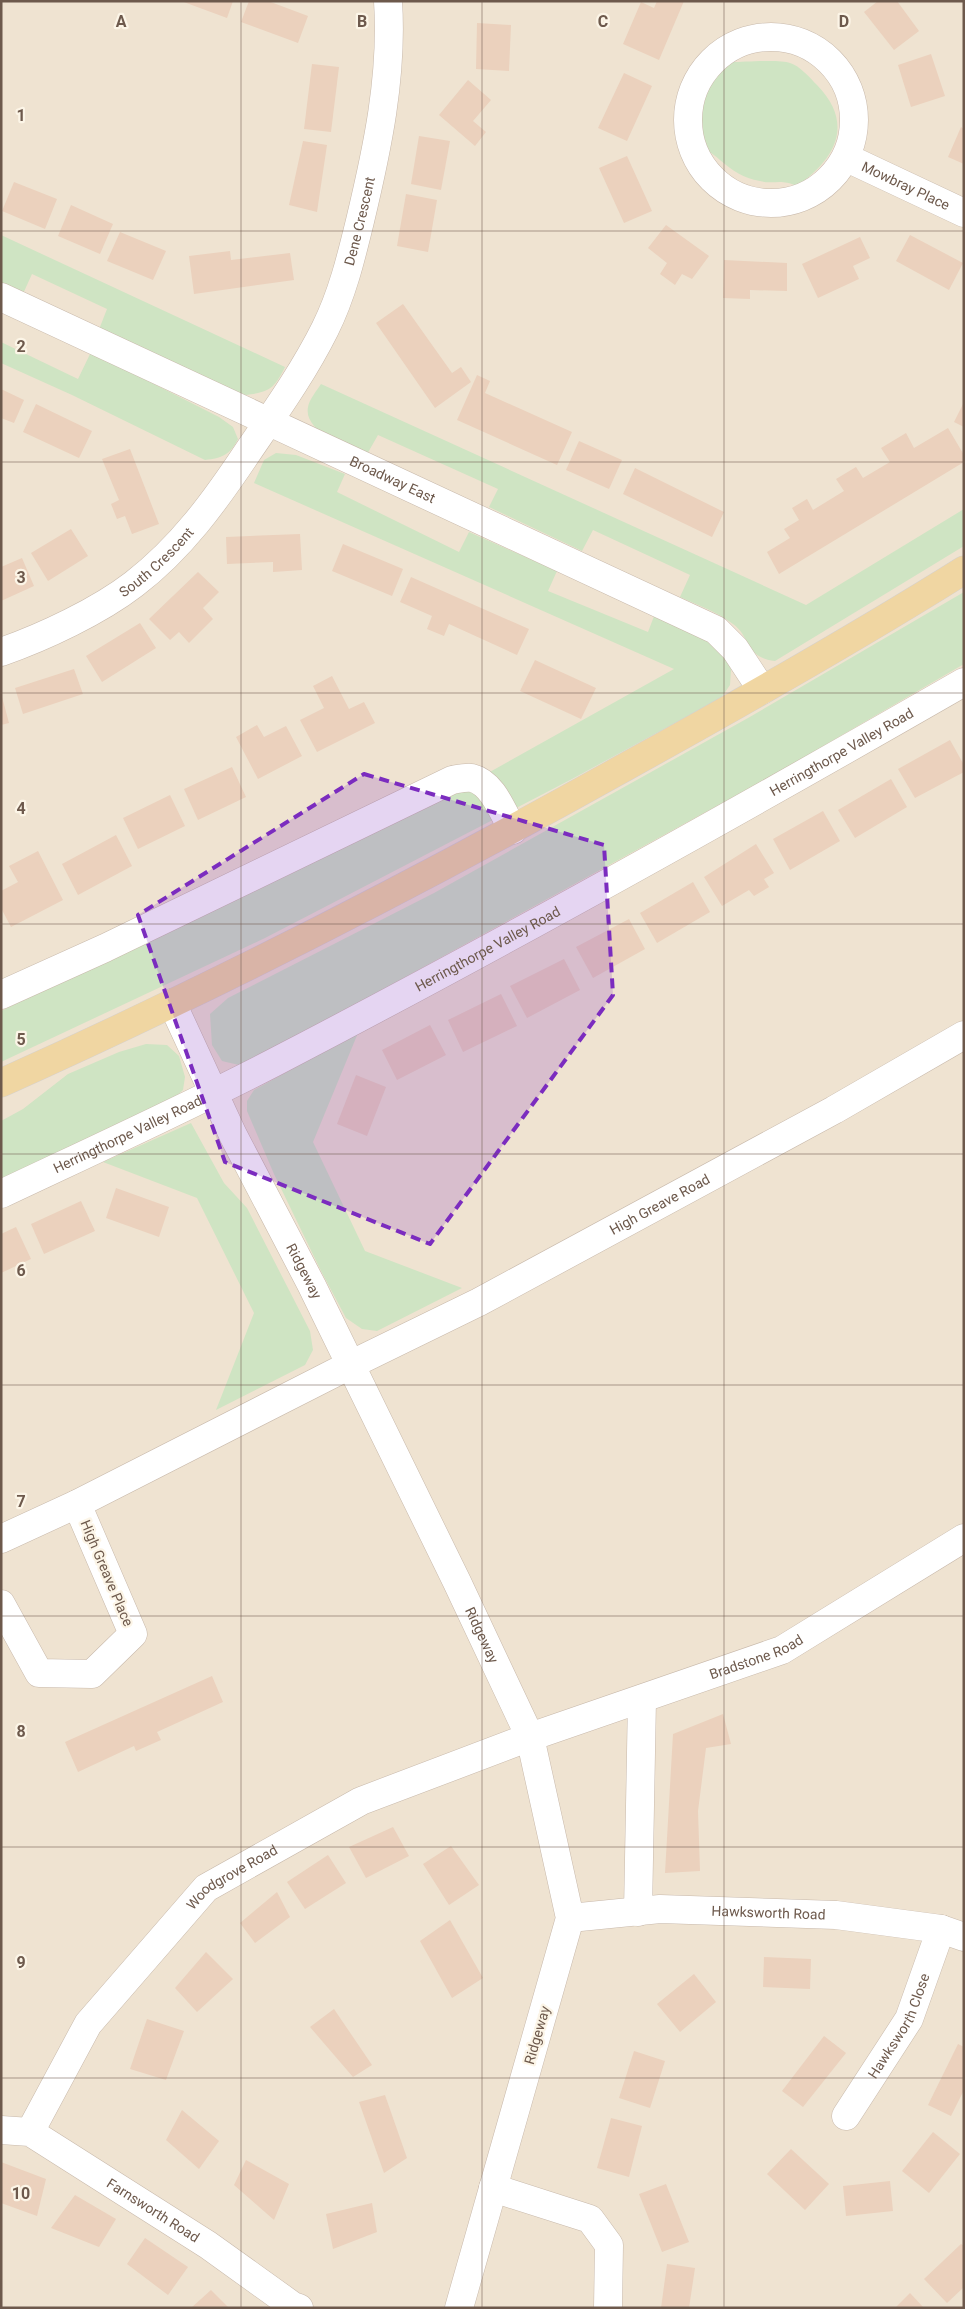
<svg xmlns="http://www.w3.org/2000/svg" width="965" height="2309" font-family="Roboto,sans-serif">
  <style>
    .residential { fill: #efe3d1 }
    .green { fill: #cfe4c3 }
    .building { fill: #ebd1bd }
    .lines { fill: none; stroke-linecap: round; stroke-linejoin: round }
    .minor-casing { stroke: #c8b9ab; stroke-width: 29 }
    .major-casing { stroke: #d6d1cd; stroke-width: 29 }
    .minor { stroke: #fff; stroke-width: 28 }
    .major { stroke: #f0d6a2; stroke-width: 28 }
    .marked { fill: #7b2cbf; fill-opacity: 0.2; stroke: #7b2cbf; stroke-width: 4; stroke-dasharray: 10 6; stroke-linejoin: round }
    .grid { fill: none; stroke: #6d594c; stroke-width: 1; stroke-opacity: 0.55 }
    .labels { text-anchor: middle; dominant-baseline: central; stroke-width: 4.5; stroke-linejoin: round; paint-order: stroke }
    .street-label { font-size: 14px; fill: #6d594c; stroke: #fcf5e7 }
    .grid-label { font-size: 16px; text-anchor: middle; font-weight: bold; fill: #6d594c; stroke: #fcf5e7; stroke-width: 4.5; stroke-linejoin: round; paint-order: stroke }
  </style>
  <rect width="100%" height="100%" fill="#f9f1e2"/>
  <rect class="residential" x="1" y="1" width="963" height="2307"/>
  <g class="green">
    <path d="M 732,62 C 745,62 780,59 790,63 C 800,66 809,77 817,85 C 854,123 837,158 797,186 C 779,178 775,185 760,181 C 743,178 733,171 720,160 C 716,156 709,152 705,148 C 695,137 698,116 701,103 C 705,86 716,69 732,62 Z"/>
    <path d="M 1,235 L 285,367 C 274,389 270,392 245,395 L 98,332 L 107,309 L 32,274 L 22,296 L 1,287 Z"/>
    <path d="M 1,342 L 78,379 L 91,352 L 219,417 L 233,427 L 238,439 C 230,455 222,458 205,460 L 72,395 L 1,363 Z"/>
    <path d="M 321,384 L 806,605 L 964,509 L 964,546 L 775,661 C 744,657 752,638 733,624 C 717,612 698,605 680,597 L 690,575 L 593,530 L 582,551 L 489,507 L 498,489 L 378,435 L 366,456 C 348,447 303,432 308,407 C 309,400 317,390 321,384 Z"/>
    <path d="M 276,453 L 296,455 L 345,474 L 337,492 L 459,552 L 469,532 L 557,571 L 548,591 L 648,632 L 656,611 L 712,635 L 725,653 L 731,670 L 730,685 L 721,698 L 572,779 L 265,938 L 1,1062 L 1,1011 L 454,792 L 674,669 L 254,483 L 264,460 Z"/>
    <path d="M 964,592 L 964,664 L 782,770 L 258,1058 L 239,1065 L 222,1061 L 212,1045 L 210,1014 L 228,998 L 434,893 L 748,718 Z"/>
    <path d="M 358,1033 L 313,1142 L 365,1251 L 462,1288 L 377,1331 L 362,1329 L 346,1318 L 321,1271 L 274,1174 L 247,1111 L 247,1101 L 254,1090 Z"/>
    <path d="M 146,1044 L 167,1045 L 179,1056 L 185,1077 L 183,1090 L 170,1102 L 1,1179 L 1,1121 L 23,1109 L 68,1074 L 119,1052 Z"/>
    <path d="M 191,1123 L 224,1183 L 247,1208 L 310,1331 L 313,1350 L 305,1365 L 216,1410 L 254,1313 L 197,1198 L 103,1162 Z"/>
  </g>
  <g class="building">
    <path d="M 181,1 L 233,1 L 227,18 Z"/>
    <path d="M 249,1 L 268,1 L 308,16 L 298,43 L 241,22 Z"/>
    <path d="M 657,1 L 684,1 L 659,60 L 623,44 L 641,2 L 654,8 Z"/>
    <path d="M 878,1 L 897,1 L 919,31 L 894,50 L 864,12 Z"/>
    <path d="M 477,23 L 511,25 L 509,71 L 476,69 Z"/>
    <path d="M 931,54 L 945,96 L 911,107 L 898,65 Z"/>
    <path d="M 312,64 L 339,67 L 331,132 L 304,129 Z"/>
    <path d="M 624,73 L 652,86 L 627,141 L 598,128 Z"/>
    <path d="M 468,80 L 491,100 L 473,121 L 486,132 L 475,146 L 439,115 Z"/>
    <path d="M 961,127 L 964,129 L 964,164 L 948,157 Z"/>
    <path d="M 419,136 L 450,141 L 441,190 L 411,184 Z"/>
    <path d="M 303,141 L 327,145 L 317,212 L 289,205 Z"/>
    <path d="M 627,156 L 652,211 L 624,223 L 599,168 Z"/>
    <path d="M 14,182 L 57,199 L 45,229 L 2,211 Z"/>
    <path d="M 406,194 L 437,200 L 428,252 L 397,246 Z"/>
    <path d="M 71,205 L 113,224 L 100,254 L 58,236 Z"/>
    <path d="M 666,225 L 709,256 L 692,279 L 682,274 L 675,285 L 660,274 L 667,263 L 648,248 Z"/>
    <path d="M 120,232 L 166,251 L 153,280 L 107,261 Z"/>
    <path d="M 910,235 L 963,263 L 949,290 L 896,261 Z"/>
    <path d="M 860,237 L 870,258 L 853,266 L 859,279 L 818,298 L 802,264 Z"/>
    <path d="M 230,251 L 231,260 L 290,253 L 294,280 L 194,294 L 189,256 Z"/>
    <path d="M 724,260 L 787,263 L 787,291 L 750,290 L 750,299 L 723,298 Z"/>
    <path d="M 403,304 L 452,373 L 461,367 L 471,382 L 435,408 L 376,323 Z"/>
    <path d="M 477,375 L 490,381 L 485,393 L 572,432 L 557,465 L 457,420 Z"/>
    <path d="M 1,389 L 24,400 L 14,423 L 1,418 Z"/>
    <path d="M 964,402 L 964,427 L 954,422 Z"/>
    <path d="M 36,404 L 92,431 L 79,458 L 23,432 Z"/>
    <path d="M 948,428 L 964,455 L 964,462 L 779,574 L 767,552 L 790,538 L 784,529 L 799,520 L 792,508 L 807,499 L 813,510 L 844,491 L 836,479 L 856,467 L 863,478 L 890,462 L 881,448 L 906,433 L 914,448 Z"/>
    <path d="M 579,441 L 622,460 L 609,489 L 566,470 Z"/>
    <path d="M 130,449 L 159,524 L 132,534 L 125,516 L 117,519 L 111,504 L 119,500 L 102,459 Z"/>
    <path d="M 635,468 L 724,512 L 712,537 L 623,494 Z"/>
    <path d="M 71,529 L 88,556 L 48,581 L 31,553 Z"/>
    <path d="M 300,534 L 302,570 L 273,572 L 273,562 L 227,564 L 226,537 Z"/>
    <path d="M 343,544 L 403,569 L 392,596 L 332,571 Z"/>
    <path d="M 22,558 L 34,586 L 1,601 L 1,567 Z"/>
    <path d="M 198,572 L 219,592 L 203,608 L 213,619 L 189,643 L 179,632 L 170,640 L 149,619 Z"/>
    <path d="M 411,577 L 529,629 L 517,655 L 449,624 L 444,636 L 427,629 L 432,616 L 400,602 Z"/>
    <path d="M 140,623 L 156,648 L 102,682 L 86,656 Z"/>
    <path d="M 535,660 L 596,688 L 581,719 L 520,691 Z"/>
    <path d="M 74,669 L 83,694 L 23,714 L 15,688 Z"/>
    <path d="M 332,676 L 349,709 L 364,702 L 375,723 L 317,752 L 300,720 L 324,708 L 313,686 Z"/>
    <path d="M 1,693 L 9,723 L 1,725 Z"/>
    <path d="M 257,725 L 264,737 L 286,726 L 302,756 L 258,779 L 236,737 Z"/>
    <path d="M 950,740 L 964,765 L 964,772 L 915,798 L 898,769 Z"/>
    <path d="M 232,767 L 246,797 L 198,820 L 184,789 Z"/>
    <path d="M 891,779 L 907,807 L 855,838 L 838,810 Z"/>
    <path d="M 170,795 L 185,826 L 138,849 L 123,818 Z"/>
    <path d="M 823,811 L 840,841 L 790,870 L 773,839 Z"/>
    <path d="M 116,835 L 132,866 L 78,895 L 62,864 Z"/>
    <path d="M 756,844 L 774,873 L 764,879 L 769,887 L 754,896 L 749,890 L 722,906 L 704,877 Z"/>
    <path d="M 38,851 L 63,900 L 11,927 L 1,908 L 1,891 L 18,882 L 9,866 Z"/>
    <path d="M 693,882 L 710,912 L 657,943 L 640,913 Z"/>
    <path d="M 629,919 L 645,949 L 593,978 L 576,947 Z"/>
    <path d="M 564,959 L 580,990 L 527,1018 L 510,986 Z"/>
    <path d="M 501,994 L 517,1026 L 463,1052 L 448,1020 Z"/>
    <path d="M 430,1025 L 446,1055 L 397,1080 L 382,1050 Z"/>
    <path d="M 356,1075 L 386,1087 L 367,1136 L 337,1124 Z"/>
    <path d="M 116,1188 L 169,1207 L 159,1237 L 106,1218 Z"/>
    <path d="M 81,1201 L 95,1231 L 44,1254 L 31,1224 Z"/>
    <path d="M 16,1227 L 31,1259 L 1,1273 L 1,1234 Z"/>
    <path d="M 212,1676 L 223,1702 L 157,1732 L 161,1740 L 136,1751 L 134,1746 L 78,1772 L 65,1742 Z"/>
    <path d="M 723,1714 L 731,1744 L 706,1748 L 698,1811 L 700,1871 L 665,1873 L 673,1734 Z"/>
    <path d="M 393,1827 L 409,1856 L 366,1878 L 349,1847 Z"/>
    <path d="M 451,1846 L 479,1885 L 449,1905 L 423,1864 Z"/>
    <path d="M 328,1855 L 346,1883 L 305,1909 L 287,1882 Z"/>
    <path d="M 277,1892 L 290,1917 L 255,1943 L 240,1923 Z"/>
    <path d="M 450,1920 L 483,1978 L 452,1998 L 420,1941 Z"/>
    <path d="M 206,1952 L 233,1979 L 197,2012 L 175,1988 Z"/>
    <path d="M 764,1957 L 811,1959 L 810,1989 L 763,1987 Z"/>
    <path d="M 694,1974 L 716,2002 L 680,2032 L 657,2004 Z"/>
    <path d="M 334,2009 L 372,2065 L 353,2077 L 310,2027 Z"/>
    <path d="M 147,2019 L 184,2031 L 166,2080 L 130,2069 Z"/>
    <path d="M 824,2036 L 846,2053 L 803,2107 L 782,2091 Z"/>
    <path d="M 958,2044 L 964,2047 L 964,2090 L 951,2116 L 928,2105 Z"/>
    <path d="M 634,2051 L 665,2061 L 650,2108 L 619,2098 Z"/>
    <path d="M 385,2095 L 407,2158 L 384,2173 L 359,2102 Z"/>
    <path d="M 182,2110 L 219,2141 L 199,2169 L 166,2140 Z"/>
    <path d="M 611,2118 L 642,2126 L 629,2177 L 597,2168 Z"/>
    <path d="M 933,2132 L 960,2154 L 929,2193 L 902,2171 Z"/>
    <path d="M 791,2149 L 829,2184 L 805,2210 L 767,2174 Z"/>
    <path d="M 246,2160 L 289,2184 L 274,2220 L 234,2185 Z"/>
    <path d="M 1,2162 L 46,2179 L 37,2216 L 1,2203 Z"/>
    <path d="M 890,2181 L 893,2211 L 846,2216 L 843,2186 Z"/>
    <path d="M 666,2184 L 689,2242 L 662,2252 L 639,2194 Z"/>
    <path d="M 75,2195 L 116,2219 L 99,2247 L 51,2228 Z"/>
    <path d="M 372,2203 L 377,2232 L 333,2249 L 326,2214 Z"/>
    <path d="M 145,2238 L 188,2267 L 168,2295 L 127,2264 Z"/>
    <path d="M 961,2244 L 964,2246 L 964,2287 L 947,2303 L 924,2279 Z"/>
    <path d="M 667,2264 L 695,2268 L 689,2308 L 661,2308 Z"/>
    <path d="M 211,2290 L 229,2308 L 191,2308 Z"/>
    <path d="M 910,2293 L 924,2308 L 895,2308 Z"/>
  </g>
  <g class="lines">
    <defs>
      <g id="minor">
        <circle cx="771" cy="120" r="83"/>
        <path id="s1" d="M 847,158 L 964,213"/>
        <path id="s2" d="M 1,297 L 716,630 L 735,649 L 762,690"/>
        <path id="s3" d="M 1,652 C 44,637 99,611 134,584 C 181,548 215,501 247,453 C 275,412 303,373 325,329 C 342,295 351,258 360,221 C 377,150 393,76 388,1"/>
        <path d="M 1,995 L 105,948 L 452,780 C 458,779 466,777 472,778 C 493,783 503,813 513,830"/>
        <path id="s4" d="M 172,1003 L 233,1135 L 312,1286 L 457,1582 L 530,1737 L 570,1918 L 459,2308"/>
        <path id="s5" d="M 1,1194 C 92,1151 184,1109 273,1063 C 506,942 736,813 964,682"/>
        <path id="s6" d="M 1,1539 L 77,1504 L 350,1365 L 479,1302 L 834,1110 L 964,1035"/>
        <path d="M 1,1604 L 39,1673 L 92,1674 L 133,1634 L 77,1504"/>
        <path d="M 638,1912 L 642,1699"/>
        <path id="s7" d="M 570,1918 L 660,1909 L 836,1915 L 941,1929 L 964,1937"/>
        <path id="s8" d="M 846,2116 L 909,2019 L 941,1929"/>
        <path id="s9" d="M 1,2130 L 30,2132 L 208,2245 L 293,2306 L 299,2308"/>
        <path id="s10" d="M 30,2132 L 88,2024 L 206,1888 L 361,1801 L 530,1737 L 782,1650 L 964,1538"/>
        <path d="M 493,2188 L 590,2219 L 609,2245 L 608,2308"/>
      </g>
      <path id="major" d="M 1,1083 C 215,987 423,880 627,766 C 741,703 854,639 964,570"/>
    </defs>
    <use href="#minor" class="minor-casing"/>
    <use href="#major" class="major-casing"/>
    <use href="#minor" class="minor"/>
    <use href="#major" class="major"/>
  </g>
  <path class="marked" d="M 364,774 L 604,845 L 613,995 L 430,1244 L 225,1162 L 138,915 Z"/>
  <path class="grid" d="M 241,1 L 241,2308M 482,1 L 482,2308M 724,1 L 724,2308M 1,231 L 964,231M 1,462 L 964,462M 1,693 L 964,693M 1,924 L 964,924M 1,1154 L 964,1154M 1,1385 L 964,1385M 1,1616 L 964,1616M 1,1847 L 964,1847M 1,2078 L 964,2078"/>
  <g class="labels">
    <g class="street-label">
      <text stroke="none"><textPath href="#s1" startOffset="65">Mowbray Place</textPath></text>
      <text stroke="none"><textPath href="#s3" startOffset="584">Dene Crescent</textPath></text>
      <text stroke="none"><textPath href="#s2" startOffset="432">Broadway East</textPath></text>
      <text stroke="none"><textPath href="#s3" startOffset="181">South Crescent</textPath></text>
      <text stroke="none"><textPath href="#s5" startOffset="950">Herringthorpe Valley Road</textPath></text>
      <text stroke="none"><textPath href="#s5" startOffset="545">Herringthorpe Valley Road</textPath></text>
      <text stroke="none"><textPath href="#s5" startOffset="140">Herringthorpe Valley Road</textPath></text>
      <text stroke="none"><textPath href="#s6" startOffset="739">High Greave Road</textPath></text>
      <text stroke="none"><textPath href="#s4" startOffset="299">Ridgeway</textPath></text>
      <text transform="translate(107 1573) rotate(67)">High Greave Place</text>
      <text stroke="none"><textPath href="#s4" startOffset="704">Ridgeway</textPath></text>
      <text stroke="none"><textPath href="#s10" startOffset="901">Bradstone Road</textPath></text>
      <text stroke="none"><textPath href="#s10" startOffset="330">Woodgrove Road</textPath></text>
      <text stroke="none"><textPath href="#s7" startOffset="199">Hawksworth Road</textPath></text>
      <text stroke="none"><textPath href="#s8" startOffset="105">Hawksworth Close</textPath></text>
      <text transform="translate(537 2035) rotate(-74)">Ridgeway</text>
      <text stroke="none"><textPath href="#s9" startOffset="175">Farnsworth Road</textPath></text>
    </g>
  </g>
  <g class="grid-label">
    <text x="121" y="27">A</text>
    <text x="362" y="27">B</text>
    <text x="603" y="27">C</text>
    <text x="844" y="27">D</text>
    <text x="21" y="121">1</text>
    <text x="21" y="352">2</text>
    <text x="21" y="583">3</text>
    <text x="21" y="814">4</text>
    <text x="21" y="1045">5</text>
    <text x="21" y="1276">6</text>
    <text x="21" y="1507">7</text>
    <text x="21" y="1737">8</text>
    <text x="21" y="1968">9</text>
    <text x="21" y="2199">10</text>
  </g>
  <rect width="965" height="2309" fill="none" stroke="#6d594c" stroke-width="5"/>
</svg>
